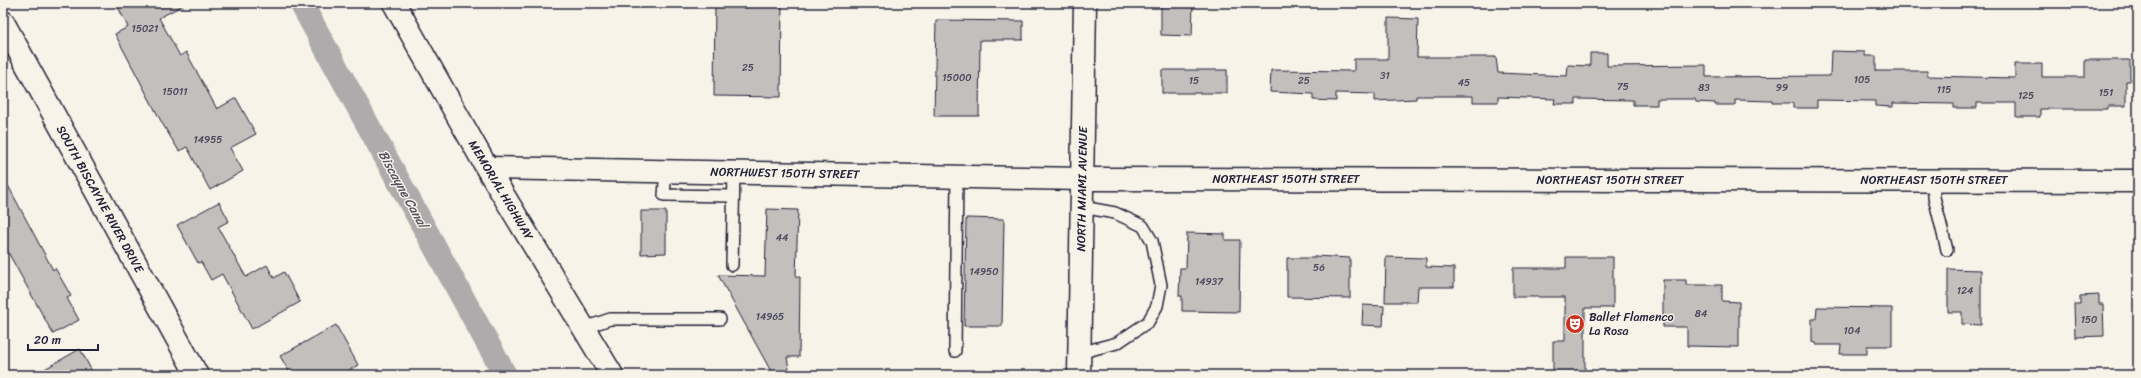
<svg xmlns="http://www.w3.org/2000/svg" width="2141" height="378" font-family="Sriracha,sans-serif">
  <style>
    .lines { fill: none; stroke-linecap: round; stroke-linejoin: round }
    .canal { stroke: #aeabad; stroke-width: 24 }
    .building { fill: #c2bfbd; stroke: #22223b }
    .lane-casing { stroke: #22223b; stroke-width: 14 }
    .street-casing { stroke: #22223b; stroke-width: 25 }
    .secondary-casing { stroke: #22223b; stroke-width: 25 }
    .lane { stroke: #f7f3e8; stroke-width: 11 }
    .street { stroke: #f7f3e8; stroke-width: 22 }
    .secondary { stroke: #f7f3e8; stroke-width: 22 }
    .labels { text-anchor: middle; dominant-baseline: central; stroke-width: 3; stroke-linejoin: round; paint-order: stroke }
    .number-label { font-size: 10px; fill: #4a495c }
    .street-label { font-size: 12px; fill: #22223b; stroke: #f7f3e8 }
    .poi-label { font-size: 12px; fill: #22223b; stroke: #f7f3e8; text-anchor: start }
    .water-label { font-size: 13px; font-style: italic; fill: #535263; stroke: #f7f3e8 }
  </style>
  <rect width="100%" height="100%" fill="#f7f3e8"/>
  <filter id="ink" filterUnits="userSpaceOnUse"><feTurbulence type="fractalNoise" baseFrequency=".025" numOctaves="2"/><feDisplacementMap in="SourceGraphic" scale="8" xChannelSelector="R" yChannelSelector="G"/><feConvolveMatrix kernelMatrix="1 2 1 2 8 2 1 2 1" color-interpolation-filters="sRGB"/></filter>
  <g filter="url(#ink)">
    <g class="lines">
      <path class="canal" d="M 301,3 L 505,375"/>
    </g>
    <g class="building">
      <path d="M 116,3 L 187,3 L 159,18 L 180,56 L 186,52 L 217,109 L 236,98 L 256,134 L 230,148 L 243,171 L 210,190 L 187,147 L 179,151 L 162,123 L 115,34 L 128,27 Z"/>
      <path d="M 715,3 L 782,3 L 781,97 L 714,96 Z"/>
      <path d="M 1161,3 L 1193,3 L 1192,36 L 1161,35 Z"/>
      <path d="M 1388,18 L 1418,19 L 1417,57 L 1496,57 L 1498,73 L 1567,76 L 1568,65 L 1590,66 L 1590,53 L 1607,53 L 1607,66 L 1706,65 L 1706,77 L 1830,76 L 1831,51 L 1865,52 L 1865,56 L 1876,56 L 1876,71 L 1927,71 L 1927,76 L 2015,78 L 2015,64 L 2042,64 L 2042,77 L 2085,77 L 2085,60 L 2130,60 L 2130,81 L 2126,81 L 2126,106 L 2107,106 L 2107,109 L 2040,109 L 2040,117 L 2016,117 L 2016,103 L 1977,103 L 1977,108 L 1954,108 L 1954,104 L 1893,103 L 1893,107 L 1875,106 L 1875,101 L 1817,100 L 1817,108 L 1793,108 L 1793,103 L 1772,103 L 1772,101 L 1735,100 L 1735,105 L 1715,105 L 1715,103 L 1696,102 L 1695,99 L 1657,99 L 1657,105 L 1633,105 L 1633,100 L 1576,99 L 1576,104 L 1554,104 L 1555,99 L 1498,97 L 1498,102 L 1473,102 L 1473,96 L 1416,96 L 1416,99 L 1375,101 L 1375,94 L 1336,93 L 1336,101 L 1313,100 L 1313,94 L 1270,92 L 1271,70 L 1354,71 L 1354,59 L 1388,59 Z"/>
      <path d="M 936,20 L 1023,21 L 1023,40 L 980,40 L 979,116 L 934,116 Z"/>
      <rect x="1162" y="70" width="65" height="23"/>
      <path d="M 3,176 L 53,270 L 55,268 L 71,296 L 67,298 L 79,320 L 53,334 L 3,243 Z"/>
      <path d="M 219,202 L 229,221 L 218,227 L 246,277 L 267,265 L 274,278 L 284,272 L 300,302 L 252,329 L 222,274 L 211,280 L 201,262 L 198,263 L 177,225 Z"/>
      <path d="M 767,209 L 798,210 L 796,277 L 800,277 L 799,357 L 787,357 L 790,375 L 773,375 L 718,275 L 765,276 Z"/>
      <path d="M 641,211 L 666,211 L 666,253 L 641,254 Z"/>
      <path d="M 966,218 L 1004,219 L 1002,326 L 964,326 Z"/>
      <path d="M 1187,233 L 1225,234 L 1225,240 L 1240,240 L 1239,312 L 1182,311 L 1182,296 L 1179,296 L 1180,268 L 1186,268 Z"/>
      <path d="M 1314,256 L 1350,258 L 1350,298 L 1287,297 L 1287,258 L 1314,258 Z"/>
      <path d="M 1386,257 L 1426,258 L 1426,267 L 1454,268 L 1454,287 L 1418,287 L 1417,302 L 1385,302 Z"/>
      <path d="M 1566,257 L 1613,257 L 1613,308 L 1585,308 L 1585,375 L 1553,375 L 1553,341 L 1565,341 L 1565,297 L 1513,297 L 1513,268 L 1566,268 Z"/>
      <path d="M 1948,269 L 1981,270 L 1981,325 L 1962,324 L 1962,312 L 1948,312 Z"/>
      <path d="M 1663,280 L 1686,280 L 1686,285 L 1722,285 L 1722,301 L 1739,302 L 1739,347 L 1687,346 L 1687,327 L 1663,327 Z"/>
      <path d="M 2099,295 L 2099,304 L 2103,304 L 2104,336 L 2075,337 L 2074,304 L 2080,304 L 2080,296 Z"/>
      <path d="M 1363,305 L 1384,306 L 1383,326 L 1362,325 Z"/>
      <path d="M 1817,307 L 1892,308 L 1892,346 L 1867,346 L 1867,354 L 1840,354 L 1841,345 L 1816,345 L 1816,343 L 1812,342 L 1812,319 L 1816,319 Z"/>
      <path d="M 336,325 L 358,365 L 341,375 L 291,375 L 280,356 Z"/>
      <path d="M 80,349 L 94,375 L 34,375 Z"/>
    </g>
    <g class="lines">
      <defs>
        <g id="lane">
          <path d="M 666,171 L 664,195 L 733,196"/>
          <path d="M 1933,180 L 1934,197 L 1947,250"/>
          <path d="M 732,265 L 734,172"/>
          <path d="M 584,328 L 610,319 L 720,319"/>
          <path d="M 955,351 L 957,176"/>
          <path d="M 1079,353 L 1117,343 L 1148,322 L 1157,306 L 1161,285 L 1152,241 L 1143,226 L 1115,213 L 1082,207"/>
        </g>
        <path id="street" d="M 487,168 L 1083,179 L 2138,181"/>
        <g id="secondary">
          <path d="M 394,3 L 487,168 L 612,375"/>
          <path d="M 3,22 L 197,375"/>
          <path d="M 1079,375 L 1085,3"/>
        </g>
      </defs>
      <use href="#lane" class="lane-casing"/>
      <use href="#street" class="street-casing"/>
      <use href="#secondary" class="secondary-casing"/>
      <use href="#lane" class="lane"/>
      <use href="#street" class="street"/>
      <use href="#secondary" class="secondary"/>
    </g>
  </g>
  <defs>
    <symbol id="theatre-disc" viewBox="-11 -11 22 22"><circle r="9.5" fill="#c8321e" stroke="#f7f3e8"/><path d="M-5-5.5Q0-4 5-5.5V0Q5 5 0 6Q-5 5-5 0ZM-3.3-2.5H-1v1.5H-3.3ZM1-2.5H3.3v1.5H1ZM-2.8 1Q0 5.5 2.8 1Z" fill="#fff"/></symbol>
  </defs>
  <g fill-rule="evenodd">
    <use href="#theatre-disc" x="1564" y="313" width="22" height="22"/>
  </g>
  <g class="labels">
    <g class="number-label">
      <text x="145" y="29">15021</text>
      <text x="748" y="68">25</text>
      <text x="1385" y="76">31</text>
      <text x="957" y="78">15000</text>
      <text x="1862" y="80">105</text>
      <text x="1194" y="81">15</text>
      <text x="1304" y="81">25</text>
      <text x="1464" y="83">45</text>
      <text x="1623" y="87">75</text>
      <text x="1704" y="88">83</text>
      <text x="1782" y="88">99</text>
      <text x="1944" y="90">115</text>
      <text x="175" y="92">15011</text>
      <text x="2106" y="93">151</text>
      <text x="2026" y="96">125</text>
      <text x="208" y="140">14955</text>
      <text x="782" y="238">44</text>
      <text x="1319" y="268">56</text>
      <text x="984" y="272">14950</text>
      <text x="1209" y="282">14937</text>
      <text x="1965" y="291">124</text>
      <text x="1701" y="314">84</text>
      <text x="770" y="317">14965</text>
      <text x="2089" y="320">150</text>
      <text x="1852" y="331">104</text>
    </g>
    <g class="street-label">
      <text transform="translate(785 173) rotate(1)">NORTHWEST 150TH STREET</text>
      <text x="1286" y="179">NORTHEAST 150TH STREET</text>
      <text x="1610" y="180">NORTHEAST 150TH STREET</text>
      <text x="1934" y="180">NORTHEAST 150TH STREET</text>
      <text transform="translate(1082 189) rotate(-89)">NORTH MIAMI AVENUE</text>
      <text transform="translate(501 190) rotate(59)">MEMORIAL HIGHWAY</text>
      <text transform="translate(100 199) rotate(61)">SOUTH BISCAYNE RIVER DRIVE</text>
    </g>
    <g class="poi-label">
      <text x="1589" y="317">Ballet Flamenco<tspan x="1589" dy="14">La Rosa</tspan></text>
    </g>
    <g class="water-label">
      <text transform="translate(403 189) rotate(61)">Biscayne Canal</text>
    </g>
  </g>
  <rect width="2141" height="378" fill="none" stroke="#f7f3e8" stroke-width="16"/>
  <rect x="8" y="8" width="2125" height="362" fill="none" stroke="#22223b" stroke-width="1.5" filter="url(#ink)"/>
  <path d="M28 344v6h70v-6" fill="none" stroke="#22223b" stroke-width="2"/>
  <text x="34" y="344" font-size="12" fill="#22223b" stroke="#f7f3e8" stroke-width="3" paint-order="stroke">20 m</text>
</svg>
